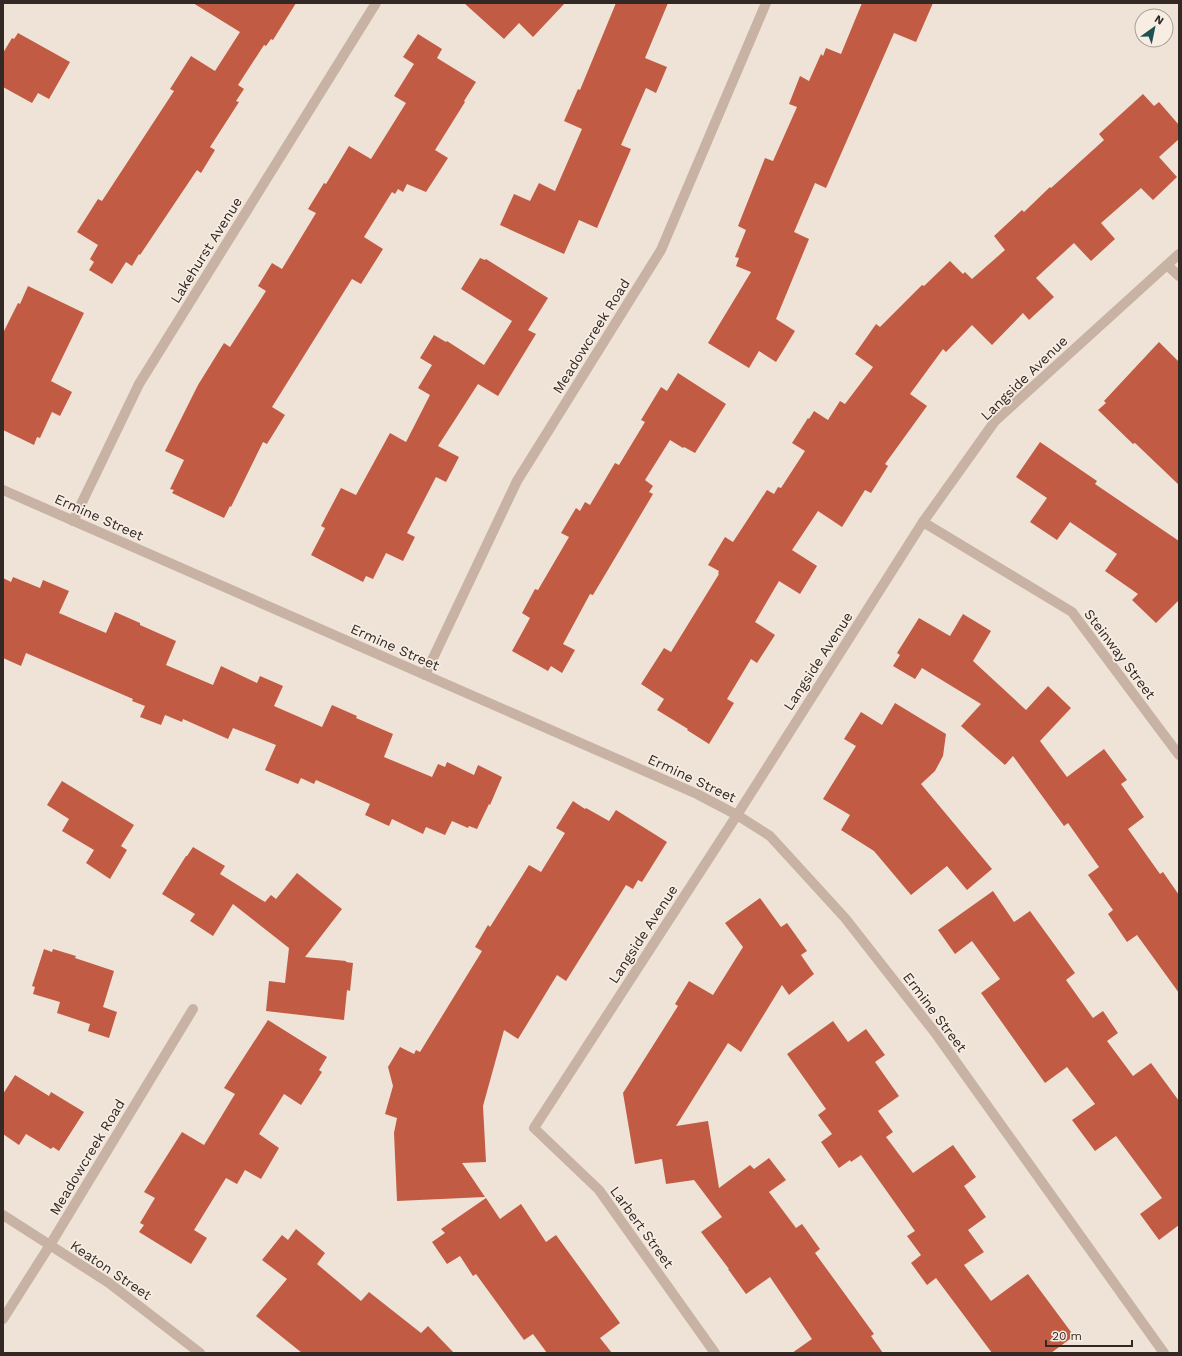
<svg xmlns="http://www.w3.org/2000/svg" width="1182" height="1356" font-family="'Work Sans',sans-serif">
  <style>
    .building { fill: #c25b43 }
    .lines { fill: none; stroke-linecap: round; stroke-linejoin: round }
    .minor { stroke: #c7b2a4; stroke-width: 10 }
    .labels { text-anchor: middle; dominant-baseline: central; stroke-width: 3.5; stroke-linejoin: round; paint-order: stroke }
    .street-label { font-size: 14px; fill: #322925; stroke: #f8ede3 }
  </style>
  <rect width="100%" height="100%" fill="#efe3d7"/>
  <g class="building">
    <path d="M 193,3 L 296,3 L 273,40 L 271,39 L 266,46 L 264,45 L 238,85 L 244,89 L 236,101 L 239,102 L 210,147 L 215,150 L 201,173 L 197,170 L 140,255 L 139,254 L 132,266 L 126,262 L 112,284 L 89,270 L 94,262 L 90,259 L 98,245 L 77,232 L 98,199 L 102,201 L 174,91 L 170,89 L 191,56 L 215,71 L 240,32 Z"/>
    <path d="M 464,3 L 565,3 L 533,37 L 519,23 L 504,39 Z"/>
    <path d="M 616,3 L 668,3 L 645,58 L 667,67 L 656,93 L 646,88 L 621,145 L 631,149 L 597,228 L 579,220 L 564,254 L 500,225 L 514,194 L 530,201 L 539,183 L 555,191 L 582,129 L 564,121 L 578,89 L 580,90 Z"/>
    <path d="M 862,3 L 933,3 L 916,42 L 894,33 L 826,188 L 815,183 L 794,232 L 809,239 L 776,319 L 795,331 L 776,362 L 759,351 L 749,368 L 708,343 L 751,272 L 736,266 L 739,258 L 735,257 L 746,230 L 738,226 L 765,158 L 773,161 L 797,107 L 789,104 L 800,76 L 809,81 L 821,54 L 823,56 L 826,48 L 841,54 Z"/>
    <path d="M 18,33 L 70,62 L 49,99 L 38,93 L 32,103 L 3,87 L 3,53 L 12,38 L 14,39 Z"/>
    <path d="M 418,34 L 442,49 L 437,58 L 476,82 L 464,101 L 465,102 L 435,150 L 448,158 L 426,192 L 407,184 L 403,192 L 398,189 L 395,194 L 392,192 L 364,237 L 383,249 L 361,284 L 352,279 L 272,407 L 285,415 L 267,444 L 263,442 L 231,507 L 230,506 L 224,518 L 172,493 L 174,490 L 170,489 L 184,460 L 165,451 L 198,385 L 224,343 L 230,347 L 266,291 L 258,286 L 272,263 L 282,269 L 316,213 L 308,209 L 324,183 L 326,184 L 349,146 L 371,159 L 406,103 L 394,96 L 414,64 L 403,57 Z"/>
    <path d="M 1143,94 L 1154,106 L 1159,102 L 1179,125 L 1179,139 L 1159,157 L 1177,177 L 1153,200 L 1141,188 L 1101,223 L 1115,239 L 1091,261 L 1074,243 L 1036,278 L 1054,297 L 1029,320 L 1023,313 L 992,345 L 972,325 L 946,352 L 943,349 L 910,394 L 927,406 L 885,464 L 888,466 L 871,493 L 865,490 L 842,527 L 818,511 L 792,550 L 817,566 L 800,594 L 779,581 L 755,622 L 775,635 L 757,663 L 751,659 L 727,699 L 734,703 L 709,744 L 687,730 L 688,729 L 657,710 L 664,699 L 641,684 L 664,648 L 671,652 L 719,574 L 718,573 L 719,571 L 708,565 L 725,537 L 733,542 L 767,490 L 774,494 L 778,487 L 781,488 L 805,451 L 792,443 L 808,418 L 809,419 L 814,411 L 828,420 L 840,401 L 845,404 L 873,367 L 855,354 L 876,324 L 880,327 L 922,285 L 924,286 L 950,261 L 963,274 L 965,272 L 972,279 L 1005,250 L 994,236 L 1022,210 L 1024,212 L 1050,187 L 1051,188 L 1104,140 L 1099,134 Z"/>
    <path d="M 480,258 L 485,260 L 486,259 L 548,298 L 528,330 L 536,334 L 498,396 L 478,384 L 438,446 L 459,457 L 446,482 L 436,477 L 407,533 L 415,537 L 403,561 L 386,553 L 373,579 L 366,576 L 363,582 L 311,555 L 325,528 L 321,526 L 341,488 L 356,495 L 390,433 L 406,442 L 430,395 L 418,388 L 432,365 L 420,358 L 434,335 L 446,342 L 447,341 L 484,365 L 512,321 L 461,289 Z"/>
    <path d="M 28,286 L 84,313 L 51,381 L 72,392 L 60,416 L 52,412 L 40,438 L 37,437 L 34,445 L 3,430 L 3,333 L 18,303 L 20,304 Z"/>
    <path d="M 1159,342 L 1179,362 L 1179,485 L 1135,443 L 1133,444 L 1098,410 L 1106,403 L 1104,401 Z"/>
    <path d="M 678,373 L 726,404 L 695,453 L 684,447 L 683,448 L 670,440 L 645,480 L 653,486 L 649,492 L 653,494 L 593,595 L 590,594 L 563,644 L 575,650 L 562,673 L 551,666 L 548,671 L 512,651 L 530,618 L 522,613 L 535,589 L 538,590 L 569,537 L 561,533 L 576,508 L 580,511 L 585,502 L 590,505 L 615,463 L 619,465 L 645,422 L 641,420 L 661,387 L 667,391 Z"/>
    <path d="M 1040,442 L 1097,481 L 1095,484 L 1179,541 L 1179,600 L 1156,623 L 1132,600 L 1138,594 L 1105,571 L 1117,554 L 1070,522 L 1057,540 L 1030,522 L 1047,498 L 1016,477 Z"/>
    <path d="M 13,577 L 40,588 L 43,580 L 69,591 L 59,613 L 106,633 L 115,612 L 140,623 L 140,625 L 176,641 L 166,665 L 213,685 L 221,666 L 257,683 L 260,676 L 283,686 L 274,706 L 322,727 L 332,705 L 357,716 L 356,718 L 393,734 L 384,757 L 432,777 L 438,764 L 445,767 L 447,762 L 474,775 L 478,765 L 502,777 L 490,805 L 489,804 L 477,829 L 469,826 L 468,828 L 452,821 L 445,835 L 426,827 L 423,834 L 392,819 L 389,826 L 365,815 L 370,804 L 316,780 L 314,784 L 301,778 L 298,784 L 265,770 L 276,745 L 233,728 L 228,739 L 183,719 L 182,722 L 165,715 L 161,725 L 140,717 L 145,706 L 132,701 L 133,699 L 26,653 L 21,666 L 3,658 L 3,578 L 11,582 Z"/>
    <path d="M 963,614 L 991,631 L 973,661 L 1026,710 L 1048,686 L 1071,708 L 1040,741 L 1067,777 L 1104,749 L 1127,780 L 1121,784 L 1144,817 L 1128,829 L 1160,874 L 1163,872 L 1179,895 L 1179,993 L 1137,935 L 1127,942 L 1108,914 L 1113,910 L 1088,875 L 1099,867 L 1068,823 L 1064,826 L 1013,756 L 1005,765 L 961,726 L 981,704 L 922,668 L 915,679 L 893,666 L 900,655 L 897,653 L 919,618 L 950,636 Z"/>
    <path d="M 895,703 L 946,734 L 943,756 L 935,771 L 921,784 L 992,869 L 967,890 L 947,866 L 911,895 L 874,851 L 841,830 L 850,815 L 823,799 L 856,746 L 844,739 L 861,712 L 882,725 Z"/>
    <path d="M 62,781 L 134,825 L 121,846 L 127,850 L 110,879 L 86,863 L 94,850 L 62,831 L 69,819 L 47,805 Z"/>
    <path d="M 573,801 L 585,809 L 586,808 L 609,821 L 616,810 L 667,842 L 642,882 L 638,880 L 633,889 L 626,885 L 566,981 L 557,975 L 518,1039 L 504,1030 L 483,1106 L 486,1162 L 462,1163 L 485,1197 L 397,1201 L 394,1133 L 397,1118 L 385,1114 L 393,1086 L 388,1067 L 400,1047 L 414,1054 L 416,1050 L 420,1052 L 482,951 L 475,947 L 488,925 L 490,927 L 529,865 L 541,872 L 565,833 L 556,828 Z"/>
    <path d="M 193,847 L 225,866 L 220,874 L 265,902 L 271,895 L 276,899 L 297,873 L 342,909 L 305,957 L 346,961 L 346,962 L 353,963 L 350,991 L 347,990 L 344,1020 L 266,1011 L 269,981 L 285,983 L 289,948 L 233,904 L 213,936 L 190,921 L 195,914 L 162,894 L 186,856 L 187,856 Z"/>
    <path d="M 993,891 L 1014,922 L 1030,911 L 1075,973 L 1066,980 L 1093,1018 L 1103,1011 L 1118,1033 L 1107,1041 L 1133,1076 L 1151,1063 L 1179,1101 L 1179,1225 L 1159,1240 L 1140,1214 L 1162,1198 L 1116,1136 L 1095,1151 L 1072,1120 L 1095,1104 L 1067,1067 L 1045,1083 L 981,993 L 1000,979 L 972,941 L 955,954 L 938,930 Z"/>
    <path d="M 760,898 L 781,927 L 787,923 L 807,951 L 801,955 L 814,974 L 789,995 L 782,985 L 741,1052 L 728,1043 L 676,1126 L 708,1121 L 719,1188 L 750,1165 L 754,1169 L 769,1158 L 786,1180 L 769,1192 L 796,1228 L 802,1224 L 820,1249 L 815,1253 L 874,1334 L 871,1336 L 883,1353 L 792,1353 L 812,1339 L 770,1277 L 746,1294 L 728,1269 L 729,1269 L 701,1232 L 722,1217 L 694,1180 L 666,1184 L 662,1159 L 635,1164 L 623,1093 L 678,1006 L 675,1004 L 689,981 L 713,995 L 743,947 L 725,923 Z"/>
    <path d="M 44,949 L 52,952 L 53,949 L 76,956 L 75,958 L 114,971 L 103,1007 L 117,1012 L 109,1038 L 88,1031 L 90,1024 L 57,1013 L 60,1002 L 33,994 L 35,987 L 32,986 Z"/>
    <path d="M 268,1020 L 327,1057 L 319,1070 L 322,1072 L 301,1105 L 284,1094 L 259,1134 L 279,1148 L 261,1179 L 245,1170 L 237,1184 L 226,1178 L 194,1230 L 207,1238 L 191,1264 L 139,1232 L 144,1225 L 140,1223 L 155,1198 L 144,1192 L 182,1132 L 204,1145 L 235,1094 L 224,1088 Z"/>
    <path d="M 833,1021 L 848,1042 L 866,1029 L 885,1055 L 875,1062 L 899,1096 L 878,1111 L 893,1132 L 886,1137 L 913,1173 L 953,1145 L 976,1177 L 964,1186 L 986,1217 L 968,1230 L 984,1252 L 964,1265 L 991,1301 L 1028,1274 L 1074,1336 L 1051,1353 L 992,1353 L 936,1278 L 927,1285 L 911,1263 L 921,1255 L 907,1236 L 915,1231 L 861,1155 L 851,1162 L 850,1160 L 839,1168 L 821,1142 L 832,1134 L 818,1115 L 826,1109 L 787,1054 Z"/>
    <path d="M 15,1075 L 49,1096 L 51,1092 L 84,1112 L 59,1151 L 53,1147 L 51,1149 L 26,1134 L 19,1145 L 3,1134 L 3,1094 Z"/>
    <path d="M 486,1198 L 500,1219 L 521,1204 L 546,1242 L 556,1235 L 620,1323 L 600,1338 L 612,1353 L 547,1353 L 533,1334 L 524,1340 L 476,1274 L 473,1276 L 460,1256 L 447,1264 L 432,1242 L 445,1233 L 441,1229 Z"/>
    <path d="M 296,1229 L 325,1253 L 317,1264 L 361,1301 L 369,1292 L 421,1333 L 428,1326 L 454,1353 L 302,1353 L 256,1316 L 287,1279 L 262,1260 L 282,1235 L 288,1240 Z"/>
  </g>
  <g class="lines">
    <g class="minor">
      <path d="M 1167,265 L 1179,276"/>
      <path d="M 3,490 L 697,794 L 737,815 L 770,836 L 845,918 L 936,1034 L 1164,1353"/>
      <path d="M 73,521 L 139,384 L 376,3"/>
      <path d="M 923,522 L 1072,612 L 1179,755"/>
      <path d="M 425,675 L 517,481 L 661,250 L 766,3"/>
      <path d="M 3,1215 L 109,1283 L 200,1353"/>
      <path d="M 3,1319 L 50,1245 L 193,1009"/>
      <path d="M 715,1353 L 599,1190 L 534,1128 L 737,815 L 923,522 L 995,421 L 1179,254"/>
    </g>
  </g>
  <g class="labels">
    <g class="street-label">
      <text transform="translate(206 250) rotate(-58)">Lakehurst Avenue</text>
      <text transform="translate(591 336) rotate(-58)">Meadowcreek Road</text>
      <text transform="translate(1024 378) rotate(-44)">Langside Avenue</text>
      <text transform="translate(99 517) rotate(24)">Ermine Street</text>
      <text transform="translate(395 647) rotate(24)">Ermine Street</text>
      <text transform="translate(1120 654) rotate(53)">Steinway Street</text>
      <text transform="translate(818 661) rotate(-57)">Langside Avenue</text>
      <text transform="translate(692 778) rotate(25)">Ermine Street</text>
      <text transform="translate(643 934) rotate(-57)">Langside Avenue</text>
      <text transform="translate(935 1012) rotate(53)">Ermine Street</text>
      <text transform="translate(87 1157) rotate(-59)">Meadowcreek Road</text>
      <text transform="translate(642 1227) rotate(54)">Larbert Street</text>
      <text transform="translate(111 1270) rotate(34)">Keaton Street</text>
    </g>
  </g>
  <rect width="1182" height="1356" fill="none" stroke="#322925" stroke-width="8"/>
  <g transform="translate(1154 28) rotate(33)"><circle r="19" fill="#f8ede3" stroke="#a99f97"/>
  <path d="M0-3L7 15L0 10L-7 15Z" fill="#1d5152"/>
  <text y="-6" font-size="11" font-weight="bold" text-anchor="middle" fill="#322925">N</text>
  </g>
  <path d="M1046 1340v6h86v-6" fill="none" stroke="#322925" stroke-width="2"/>
  <text x="1052" y="1340" font-size="12" fill="#322925" stroke="#f8ede3" stroke-width="3" paint-order="stroke">20 m</text>
</svg>
